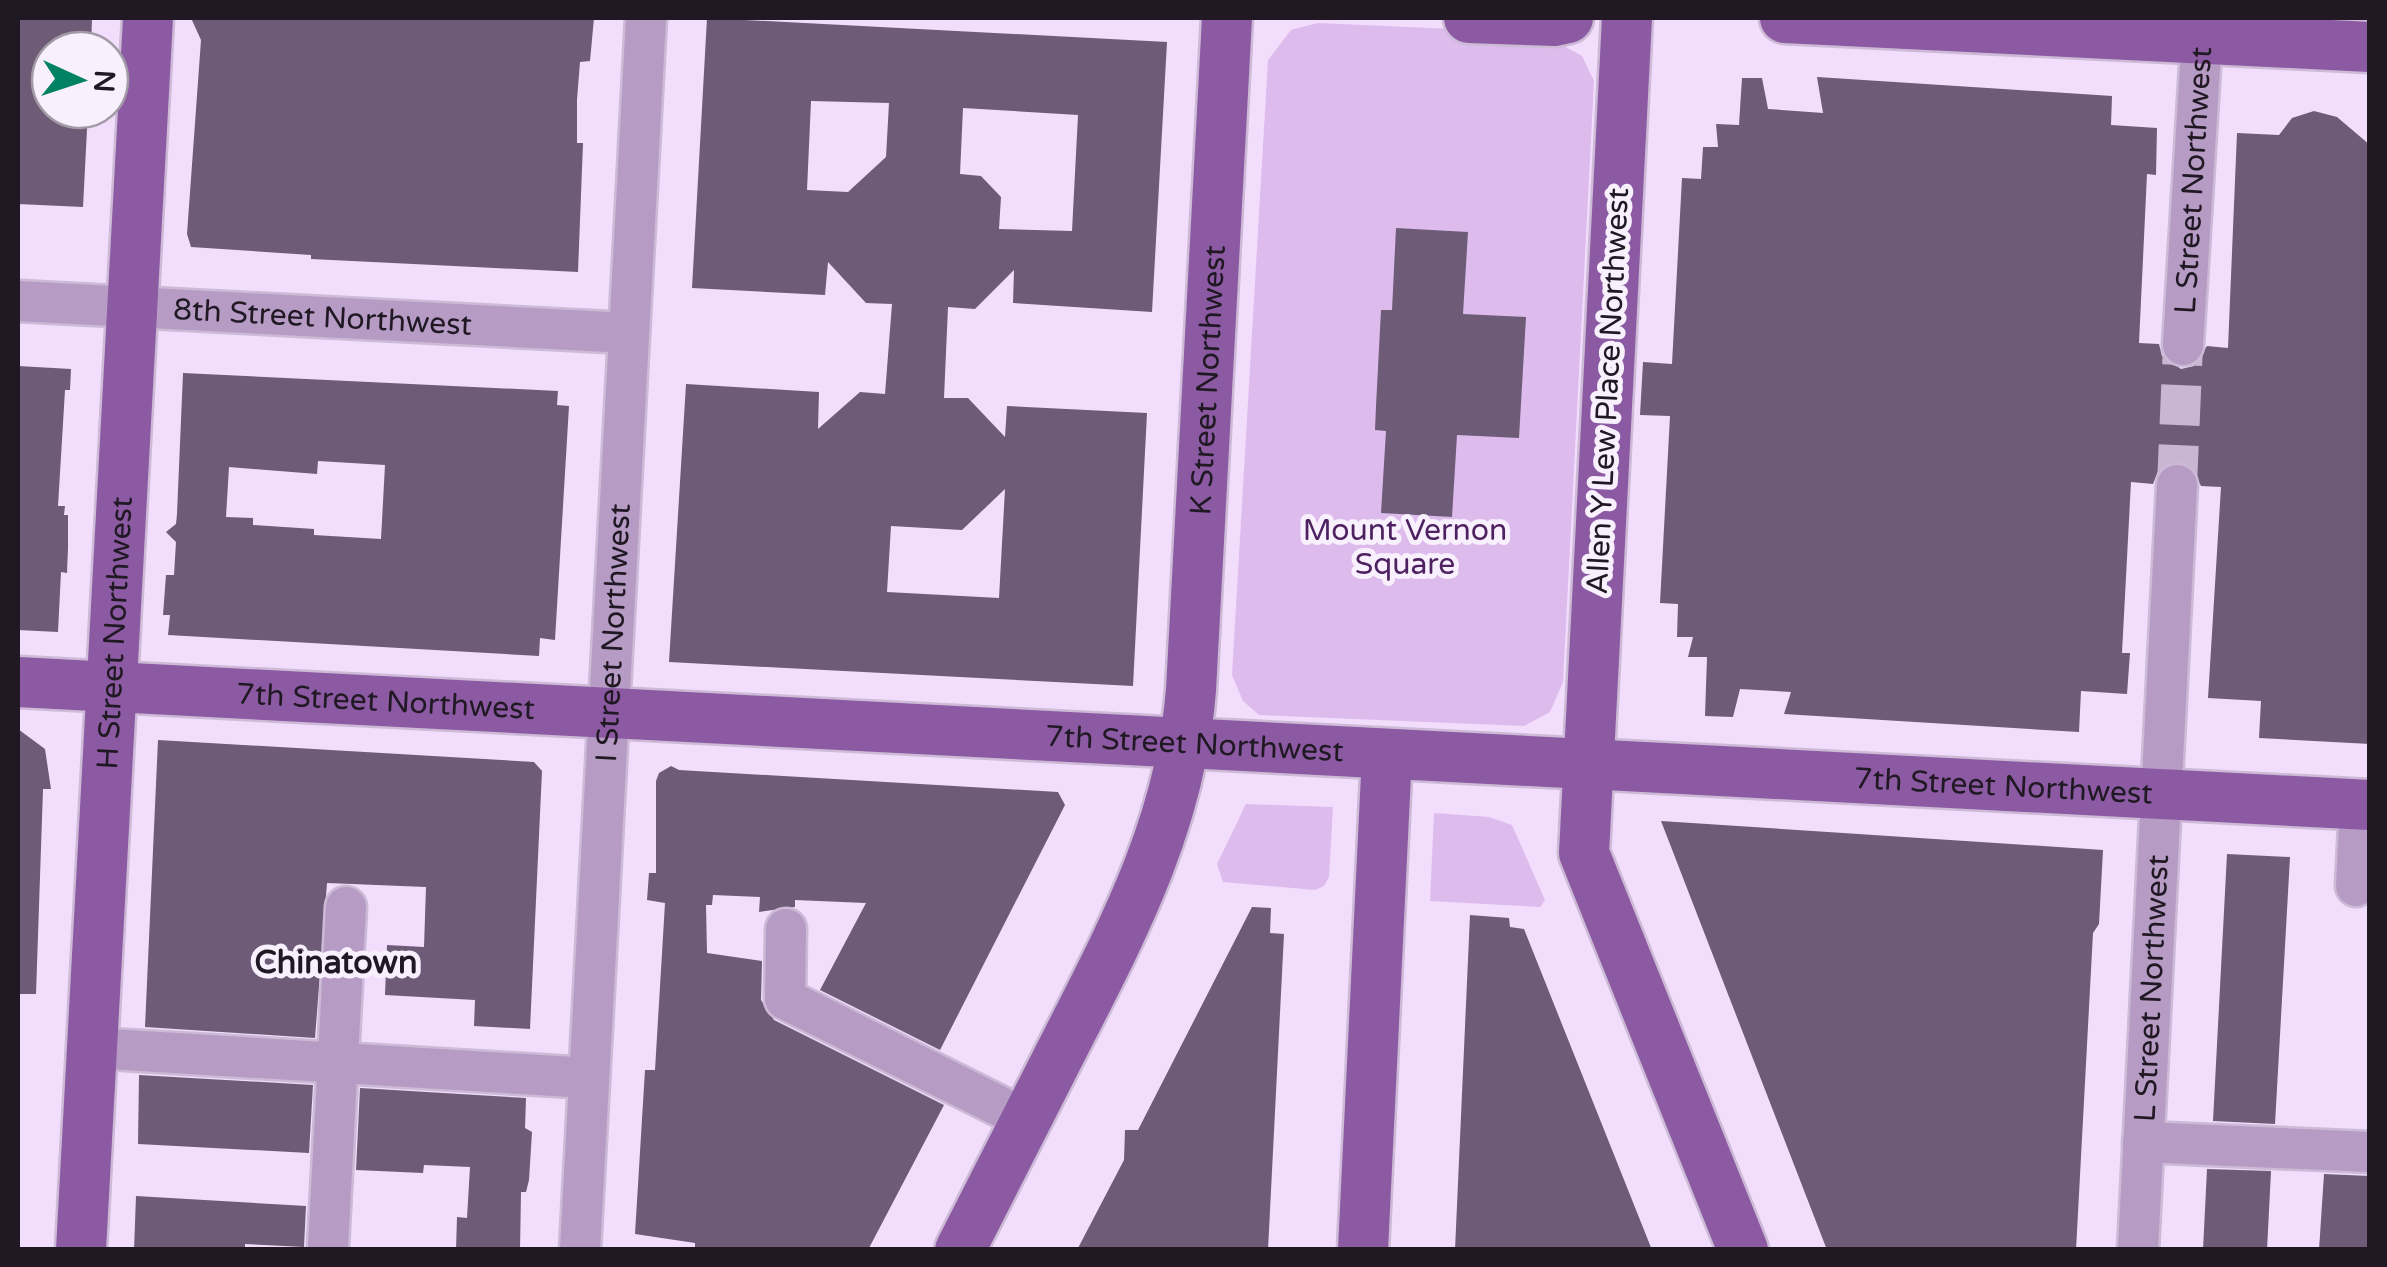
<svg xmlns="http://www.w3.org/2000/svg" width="2387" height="1267" font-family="'Varela Round',sans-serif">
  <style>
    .green { fill: #ddbced }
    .building { fill: #6e5b77; fill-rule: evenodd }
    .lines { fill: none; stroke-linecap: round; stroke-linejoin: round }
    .minor-tunnel { stroke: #c8b6d2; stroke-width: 40; stroke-dasharray: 40 20; stroke-linecap: butt }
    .minor-casing { stroke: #ccbad6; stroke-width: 45 }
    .major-casing { stroke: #ccbad6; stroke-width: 55 }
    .minor { stroke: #b69bc4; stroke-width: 40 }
    .major { stroke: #8c5aa3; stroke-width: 50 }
    .labels { text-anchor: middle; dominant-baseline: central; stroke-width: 10; stroke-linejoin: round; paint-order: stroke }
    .street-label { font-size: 30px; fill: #201924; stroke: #f8f0fd }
    .park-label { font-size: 30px; fill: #4e2161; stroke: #f8f0fd }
    .neighbourhood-label { font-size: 32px; font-weight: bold; fill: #201924; stroke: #f8f0fd }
  </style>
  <rect width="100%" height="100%" fill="#f2ddfd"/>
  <g class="green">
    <path d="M 1318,23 L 1541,33 L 1582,56 L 1594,81 L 1563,682 L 1550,712 L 1524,726 L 1259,715 L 1243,701 L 1232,675 L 1268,60 L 1291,30 Z"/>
    <path d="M 1246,804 L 1333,807 L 1329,877 L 1324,886 L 1315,890 L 1223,882 L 1217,864 Z"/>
    <path d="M 1434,813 L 1489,817 L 1512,825 L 1545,900 L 1540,907 L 1430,901 Z"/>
  </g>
  <g class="building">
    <path d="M 18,18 L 92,18 L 91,50 L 50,50 L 50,110 L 88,110 L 83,207 L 18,204 Z"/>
    <path d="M 191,18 L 594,18 L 590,61 L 580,62 L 577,100 L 577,143 L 583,143 L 578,272 L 311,259 L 311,255 L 191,247 L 187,234 L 201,40 Z"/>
    <path d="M 707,18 L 1167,42 L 1152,312 L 1013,303 L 1014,270 L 975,309 L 948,307 L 944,398 L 968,398 L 1005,437 L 1007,406 L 1147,413 L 1133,686 L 669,662 L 686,384 L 819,392 L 818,429 L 860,392 L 885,394 L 892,304 L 866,303 L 828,262 L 825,295 L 692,288 ZM 811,101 L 889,103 L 886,157 L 848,192 L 807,190 ZM 963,108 L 1078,115 L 1072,231 L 999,229 L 1001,197 L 981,176 L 960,174 ZM 1005,489 L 999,598 L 887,592 L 891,526 L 962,530 Z"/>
    <path d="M 1817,77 L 2112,96 L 2111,125 L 2157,128 L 2156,175 L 2147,174 L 2139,343 L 2159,344 L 2162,356 L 2181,369 L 2194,366 L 2207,346 L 2228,348 L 2237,133 L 2279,135 L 2292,118 L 2314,111 L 2337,117 L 2370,145 L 2370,744 L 2259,738 L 2261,701 L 2208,698 L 2221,487 L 2201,486 L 2191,466 L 2177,461 L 2158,471 L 2153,484 L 2131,482 L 2122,653 L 2130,653 L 2127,694 L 2081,691 L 2079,732 L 1784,714 L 1791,692 L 1740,689 L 1733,717 L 1705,716 L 1707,657 L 1688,657 L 1693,637 L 1677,637 L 1678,604 L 1660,603 L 1670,416 L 1640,415 L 1643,362 L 1672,364 L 1682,178 L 1701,179 L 1703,147 L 1718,147 L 1716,124 L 1739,125 L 1742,78 L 1762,78 L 1768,109 L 1823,113 Z"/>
    <path d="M 1396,228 L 1468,232 L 1463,314 L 1526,317 L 1519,438 L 1457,435 L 1452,517 L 1381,513 L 1386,431 L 1375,430 L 1376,406 L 1381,310 L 1392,310 Z"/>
    <path d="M 18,366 L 71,369 L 70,390 L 65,390 L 58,506 L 65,506 L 64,515 L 68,515 L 68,548 L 67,573 L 61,572 L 58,632 L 18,630 Z"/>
    <path d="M 183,373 L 558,391 L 557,405 L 569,406 L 555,640 L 540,638 L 539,656 L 168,635 L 170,615 L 163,615 L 166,575 L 174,575 L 176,542 L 166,532 L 176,524 L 177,514 ZM 318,461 L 385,465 L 381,539 L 314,535 L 314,529 L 253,525 L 253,518 L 226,517 L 229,467 L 317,474 Z"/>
    <path d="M 18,729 L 45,749 L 51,789 L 43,789 L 36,994 L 18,994 Z"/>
    <path d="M 158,740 L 534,762 L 542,771 L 530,1029 L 474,1026 L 475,1000 L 385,995 L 387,945 L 424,947 L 426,887 L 327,883 L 315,1038 L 145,1027 Z"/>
    <path d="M 671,766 L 679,770 L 1058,792 L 1065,805 L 940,1050 L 820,990 L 866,903 L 795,900 L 795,907 L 759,912 L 760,897 L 713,895 L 712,905 L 706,905 L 707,953 L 762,961 L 761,1000 L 774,1020 L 944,1105 L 868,1250 L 695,1250 L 695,1243 L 635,1234 L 645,1070 L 655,1070 L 665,903 L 647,900 L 649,873 L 656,873 L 656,781 L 659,773 Z"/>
    <path d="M 1661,821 L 2103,850 L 2099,924 L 2093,933 L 2076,1250 L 1827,1250 Z"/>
    <path d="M 2227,854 L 2290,857 L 2275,1124 L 2213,1121 Z"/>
    <path d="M 1252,907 L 1271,908 L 1270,933 L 1284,934 L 1268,1250 L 1077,1250 L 1124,1160 L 1125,1130 L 1138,1130 Z"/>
    <path d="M 1470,915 L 1509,918 L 1510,927 L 1524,929 L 1652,1250 L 1455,1250 Z"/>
    <path d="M 139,1075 L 313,1085 L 309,1153 L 138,1144 Z"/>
    <path d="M 360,1088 L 526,1098 L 525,1128 L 532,1132 L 529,1180 L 526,1192 L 521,1192 L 520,1250 L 456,1250 L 457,1217 L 467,1218 L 470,1167 L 424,1165 L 423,1173 L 356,1170 Z"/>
    <path d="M 2207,1169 L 2271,1171 L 2267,1250 L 2203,1250 Z"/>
    <path d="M 2324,1174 L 2370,1176 L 2370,1250 L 2319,1250 Z"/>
    <path d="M 136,1196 L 306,1206 L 304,1247 L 245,1244 L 245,1250 L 134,1250 Z"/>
  </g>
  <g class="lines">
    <path class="minor-tunnel" d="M 2177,485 L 2183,345"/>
    <defs>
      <g id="minor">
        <path id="s1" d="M 18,301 L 628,333"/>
        <path id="s2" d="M 2183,345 L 2203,18"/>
        <path d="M 2356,886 L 2360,804"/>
        <path d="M 786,929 L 785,999 L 1027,1120"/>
        <path d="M 92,1048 L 589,1078"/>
        <path d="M 2143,1142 L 2370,1152"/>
        <path d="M 328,1247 L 346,907"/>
        <path id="s3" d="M 580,1250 L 646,18"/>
        <path id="s4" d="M 2138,1250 L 2177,485"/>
      </g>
      <g id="major">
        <path d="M 1469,18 L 1554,21 L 1568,18"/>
        <path d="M 1627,18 L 1584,853 L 1743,1250"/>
        <path d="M 1785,18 L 2370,47"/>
        <path id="s5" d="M 18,682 L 2370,805"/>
        <path id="s6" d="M 81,1250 L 148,18"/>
        <path id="s7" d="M 960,1250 C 997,1177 1034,1105 1071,1032 C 1128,921 1181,817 1191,690 L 1227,18"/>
        <path d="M 1363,1250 L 1387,754"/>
      </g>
    </defs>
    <use href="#minor" class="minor-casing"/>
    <use href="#major" class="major-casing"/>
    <use href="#minor" class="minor"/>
    <use href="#major" class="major"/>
  </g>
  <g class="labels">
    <g class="street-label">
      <text stroke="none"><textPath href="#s2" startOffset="165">L Street Northwest</textPath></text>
      <text stroke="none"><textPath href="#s1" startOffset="305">8th Street Northwest</textPath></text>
      <text stroke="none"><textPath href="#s7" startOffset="920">K Street Northwest</textPath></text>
      <text transform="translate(1608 391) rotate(-87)">Allen Y Lew Place Northwest</text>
      <text stroke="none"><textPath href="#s6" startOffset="618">H Street Northwest</textPath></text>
      <text stroke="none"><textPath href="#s3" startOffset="618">I Street Northwest</textPath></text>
      <text stroke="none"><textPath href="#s5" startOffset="368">7th Street Northwest</textPath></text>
      <text stroke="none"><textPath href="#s5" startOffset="1178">7th Street Northwest</textPath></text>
      <text stroke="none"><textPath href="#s5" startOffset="1988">7th Street Northwest</textPath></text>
      <text stroke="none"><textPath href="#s4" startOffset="262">L Street Northwest</textPath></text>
    </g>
    <g class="park-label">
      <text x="1405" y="530">Mount Vernon<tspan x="1405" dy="34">Square</tspan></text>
    </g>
    <g class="neighbourhood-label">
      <text x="336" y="963">Chinatown</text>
    </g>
  </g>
  <rect width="2387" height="1267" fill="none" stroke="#201924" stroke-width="40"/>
  <g transform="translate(80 80) rotate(93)"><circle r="48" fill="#f8f0fd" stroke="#a29aa6" stroke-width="2.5"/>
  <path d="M0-8L18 38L0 25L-18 38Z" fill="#038263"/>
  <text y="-15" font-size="28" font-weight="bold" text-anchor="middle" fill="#201924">N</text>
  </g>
</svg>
